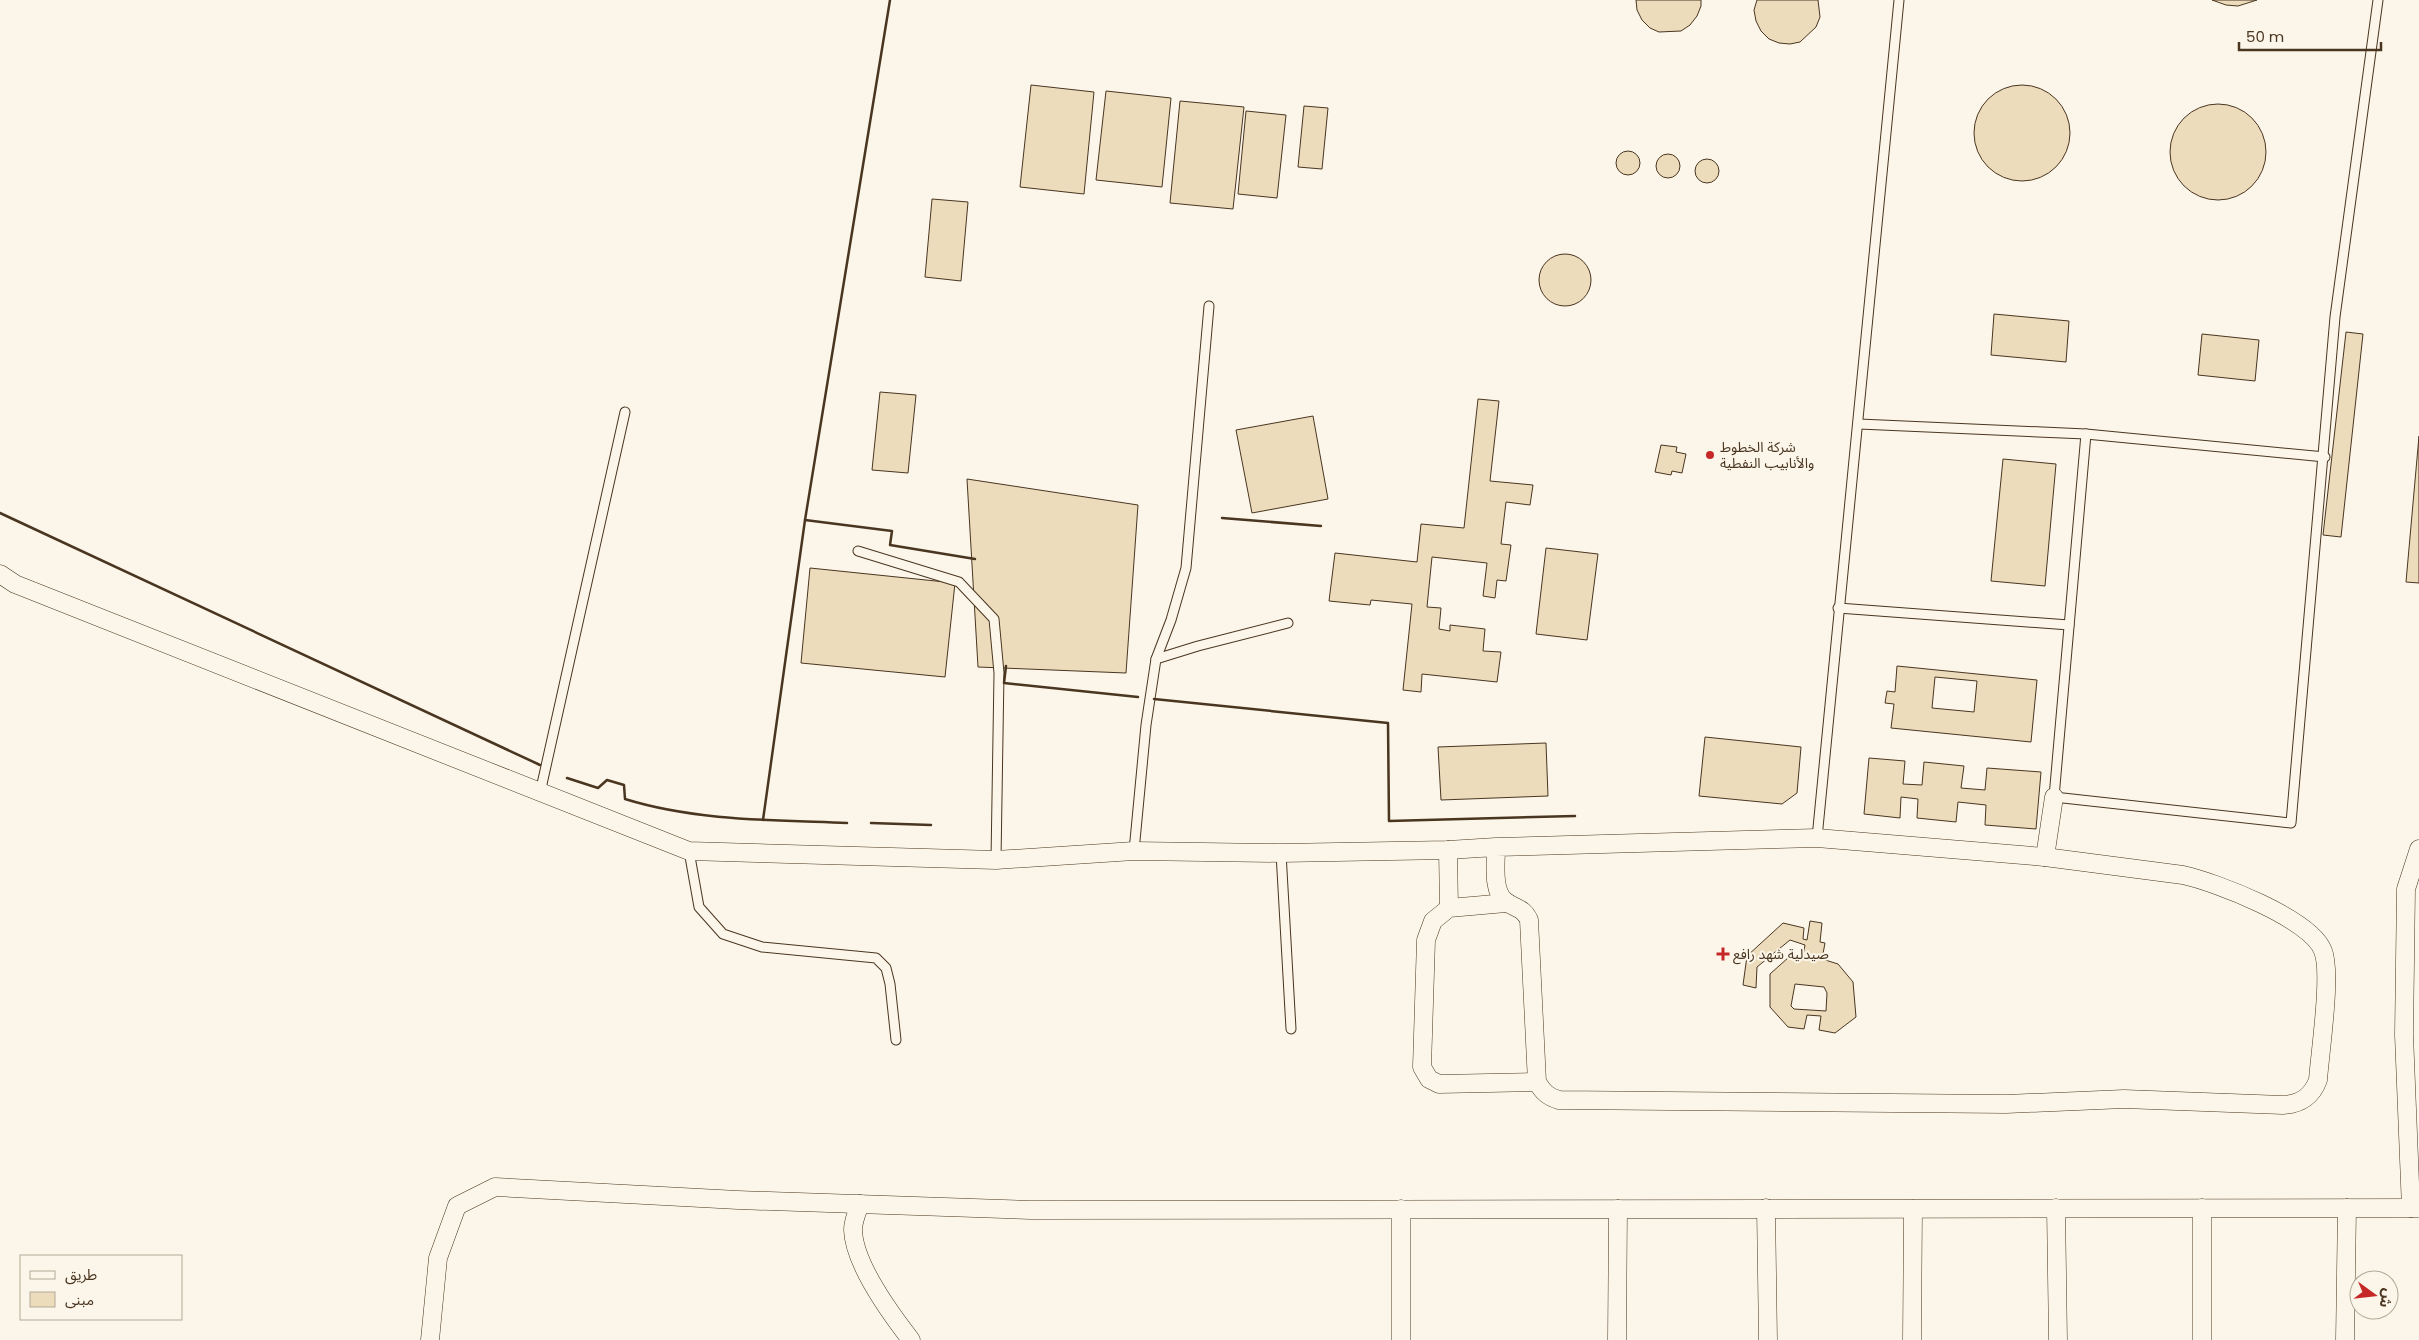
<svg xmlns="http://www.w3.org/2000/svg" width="2419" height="1340" font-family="Poppins,'Noto Sans Arabic',sans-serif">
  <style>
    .building { fill: #ecdcbc; stroke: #4a3520; fill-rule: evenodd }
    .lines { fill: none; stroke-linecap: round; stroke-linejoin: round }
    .lane-casing { stroke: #4a3520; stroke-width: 11 }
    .street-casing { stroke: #4a3520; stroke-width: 19 }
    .lane { stroke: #fbf6e9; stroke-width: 9 }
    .street { stroke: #fbf6e9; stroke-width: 18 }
    .wall { stroke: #4a3520; stroke-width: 2.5 }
    .poi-dot { fill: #c62828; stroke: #fbf6e9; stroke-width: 2 }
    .labels { text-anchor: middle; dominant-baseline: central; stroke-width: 4; stroke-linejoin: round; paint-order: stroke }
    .poi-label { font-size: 14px; fill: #4a3520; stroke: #fbf6e9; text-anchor: start }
  </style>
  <rect width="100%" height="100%" fill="#fbf6e9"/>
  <g class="building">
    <path d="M 1636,0 L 1701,0 L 1701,6 L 1697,16 L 1690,25 L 1681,31 L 1659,32 L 1650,28 L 1642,20 L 1637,10 Z"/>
    <path d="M 1757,0 L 1818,0 L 1820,17 L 1816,27 L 1800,42 L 1790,44 L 1779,43 L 1769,39 L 1761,31 L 1756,21 L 1754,10 Z"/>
    <path d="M 2212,0 L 2257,0 L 2238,6 L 2226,5 Z"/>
    <path d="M 1031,85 L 1094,92 L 1084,194 L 1020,187 Z"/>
    <circle cx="2022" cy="133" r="48"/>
    <path d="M 1106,91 L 1171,98 L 1162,187 L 1096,180 Z"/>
    <path d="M 1180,101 L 1244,107 L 1233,209 L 1170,203 Z"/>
    <circle cx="2218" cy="152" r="48"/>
    <path d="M 1304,106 L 1328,108 L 1322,169 L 1298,167 Z"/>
    <path d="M 1246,111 L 1286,115 L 1277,198 L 1238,194 Z"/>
    <circle cx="1628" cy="163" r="12"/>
    <circle cx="1668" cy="166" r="12"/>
    <circle cx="1707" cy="171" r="12"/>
    <path d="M 932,199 L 968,202 L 961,281 L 925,277 Z"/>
    <circle cx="1565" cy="280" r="26"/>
    <path d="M 1994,314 L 2069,321 L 2066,362 L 1991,355 Z"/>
    <path d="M 2346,332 L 2363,334 L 2341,537 L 2323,535 Z"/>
    <path d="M 2202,334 L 2259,340 L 2255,381 L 2198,375 Z"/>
    <path d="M 880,392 L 916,395 L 908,473 L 872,470 Z"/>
    <path d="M 1478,399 L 1499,401 L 1490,481 L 1533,485 L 1530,505 L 1506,502 L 1501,544 L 1511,545 L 1506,581 L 1497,580 L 1495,598 L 1483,596 L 1487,563 L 1432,557 L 1427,607 L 1441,608 L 1439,629 L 1450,631 L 1450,625 L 1485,629 L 1483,651 L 1501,652 L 1497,682 L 1422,674 L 1421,692 L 1403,690 L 1412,604 L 1371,600 L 1370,605 L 1329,601 L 1335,553 L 1417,562 L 1421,524 L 1464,528 Z"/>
    <path d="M 1313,416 L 1328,499 L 1252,513 L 1236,430 Z"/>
    <path d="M 2419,436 L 2419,583 L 2406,582 Z"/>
    <path d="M 1661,445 L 1677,447 L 1676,452 L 1686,454 L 1682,473 L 1672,471 L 1671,475 L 1655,472 Z"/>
    <path d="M 2003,459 L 2056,464 L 2045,586 L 1991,581 Z"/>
    <path d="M 967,479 L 1138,505 L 1126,673 L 978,667 Z"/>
    <path d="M 1546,548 L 1598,554 L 1587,640 L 1536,634 Z"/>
    <path d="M 810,568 L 955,583 L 945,677 L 801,663 Z"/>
    <path d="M 1897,666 L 2037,680 L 2031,742 L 1891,728 L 1894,704 L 1885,703 L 1887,691 L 1895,692 ZM 1935,677 L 1977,681 L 1974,712 L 1932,708 Z"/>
    <path d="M 1705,737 L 1801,747 L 1797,793 L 1782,804 L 1699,796 Z"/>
    <path d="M 1546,743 L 1548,796 L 1441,800 L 1438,747 Z"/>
    <path d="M 1869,758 L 1905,761 L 1903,784 L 1922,785 L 1924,762 L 1964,766 L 1961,788 L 1985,790 L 1987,768 L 2041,772 L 2036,829 L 1985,825 L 1986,805 L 1958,802 L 1956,822 L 1917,818 L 1918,799 L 1901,797 L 1900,818 L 1864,814 Z"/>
    <path d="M 1810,921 L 1822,923 L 1820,942 L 1825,943 L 1822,959 L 1838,964 L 1853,982 L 1856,1017 L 1835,1033 L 1819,1030 L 1821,1016 L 1807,1015 L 1804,1029 L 1788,1027 L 1770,1007 L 1770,974 L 1789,957 L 1803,956 L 1805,945 L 1790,940 L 1757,967 L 1756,988 L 1743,985 L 1747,956 L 1783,923 L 1804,928 L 1803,939 L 1807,940 ZM 1795,984 L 1824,987 L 1827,993 L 1826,1011 L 1794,1009 L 1791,1006 Z"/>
  </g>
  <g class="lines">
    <defs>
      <g id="lane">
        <path d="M 1859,424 L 2086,434 L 2325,457"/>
        <path d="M 2086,434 L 2054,797 L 2291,823 L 2335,317 L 2378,0"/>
        <path d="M 858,551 L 959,582 L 994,619 L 999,673 L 996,860"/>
        <path d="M 1838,608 L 2069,625"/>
        <path d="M 1156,659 L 1198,646 L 1288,623"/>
        <path d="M 540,793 L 625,412"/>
        <path d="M 1817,838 L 1899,0"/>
        <path d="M 689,851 L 699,907 L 723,934 L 762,947 L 876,958 L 886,968 L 890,984 L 896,1040"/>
        <path d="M 1134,851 L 1146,725 L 1156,659 L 1171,620 L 1186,568 L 1209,306"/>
        <path d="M 1281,853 L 1291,1029"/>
      </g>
      <g id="street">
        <path d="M 0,574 L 15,584 L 689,851 L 996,860 L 1134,851 L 1281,853 L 1448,850 L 1496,847 L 1817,838 L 2045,857 L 2183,875 C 2215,882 2312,919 2323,951 C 2332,973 2320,1052 2318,1080 C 2312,1096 2301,1104 2283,1105 L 2124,1099 L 2006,1104 L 1559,1100 C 1548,1097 1543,1092 1537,1082 L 1529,920 C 1523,907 1515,909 1505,901 C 1492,891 1496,862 1496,847"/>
        <path d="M 1448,850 L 1449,908"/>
        <path d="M 2045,857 L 2054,797"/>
        <path d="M 1506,903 L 1449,908 L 1433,921 L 1426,940 L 1422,1067 L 1429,1079 L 1439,1084 L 1537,1082"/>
        <path d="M 860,1204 C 857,1212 853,1221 853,1230 C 854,1263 890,1313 911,1340"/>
        <path d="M 1766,1208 L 1768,1340"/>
        <path d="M 2056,1208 L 2058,1340"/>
        <path d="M 2411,1208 L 2404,1035 L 2406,889 L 2419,849"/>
        <path d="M 430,1340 L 438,1258 L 457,1206 L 495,1187 L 738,1200 L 1031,1210 L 2419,1208"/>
        <path d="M 1401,1340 L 1401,1209"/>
        <path d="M 1617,1340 L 1618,1209"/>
        <path d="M 1912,1340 L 1913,1209"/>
        <path d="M 2202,1340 L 2202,1208"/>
        <path d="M 2345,1340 L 2347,1208"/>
      </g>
    </defs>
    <use href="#lane" class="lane-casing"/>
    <use href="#street" class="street-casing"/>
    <use href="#lane" class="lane"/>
    <use href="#street" class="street"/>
    <g class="wall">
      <path d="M 0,513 L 540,765"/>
      <path d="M 1222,518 L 1321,526"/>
      <path d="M 805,520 L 892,531 L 890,545 L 975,559"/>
      <path d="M 1006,666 L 1004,683 L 1138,697"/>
      <path d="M 1154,699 L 1388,723 L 1389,821 L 1575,816"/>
      <path d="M 567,778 L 598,788 L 607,780 L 624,785 L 625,799 C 696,821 773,820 847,823"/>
      <path d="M 763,820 L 805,520 L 890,0"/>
      <path d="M 871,823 L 931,825"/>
    </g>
  </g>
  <g class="poi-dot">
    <circle cx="1710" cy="455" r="5"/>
    <path d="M1720.5 946.5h5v5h5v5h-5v5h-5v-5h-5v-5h5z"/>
  </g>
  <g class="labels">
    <g class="poi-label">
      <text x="1720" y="447">شركة الخطوط<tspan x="1720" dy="16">والأنابيب النفطية</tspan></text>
      <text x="1733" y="954">صيدلية شهد رافع</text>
    </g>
  </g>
  <rect x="20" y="1255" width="162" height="65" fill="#fbf6e9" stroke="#b4a999"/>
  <rect x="30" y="1271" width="25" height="8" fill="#fbf6e9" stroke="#b4a999"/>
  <text x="65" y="1280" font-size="15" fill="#4a3520">طريق</text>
  <rect x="30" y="1292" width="25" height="15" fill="#ecdcbc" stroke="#b4a999"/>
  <text x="65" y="1305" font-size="15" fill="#4a3520">مبنى</text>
  <g transform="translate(2374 1295) rotate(105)"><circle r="24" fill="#fbf6e9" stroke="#b4a999"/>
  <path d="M0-4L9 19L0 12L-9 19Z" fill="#c62828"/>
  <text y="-8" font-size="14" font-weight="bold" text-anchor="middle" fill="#4a3520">ش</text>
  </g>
  <path d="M2239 42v8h142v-8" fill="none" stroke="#4a3520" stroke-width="2.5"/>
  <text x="2246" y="42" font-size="15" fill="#4a3520" stroke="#fbf6e9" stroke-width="4" paint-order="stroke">50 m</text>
</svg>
